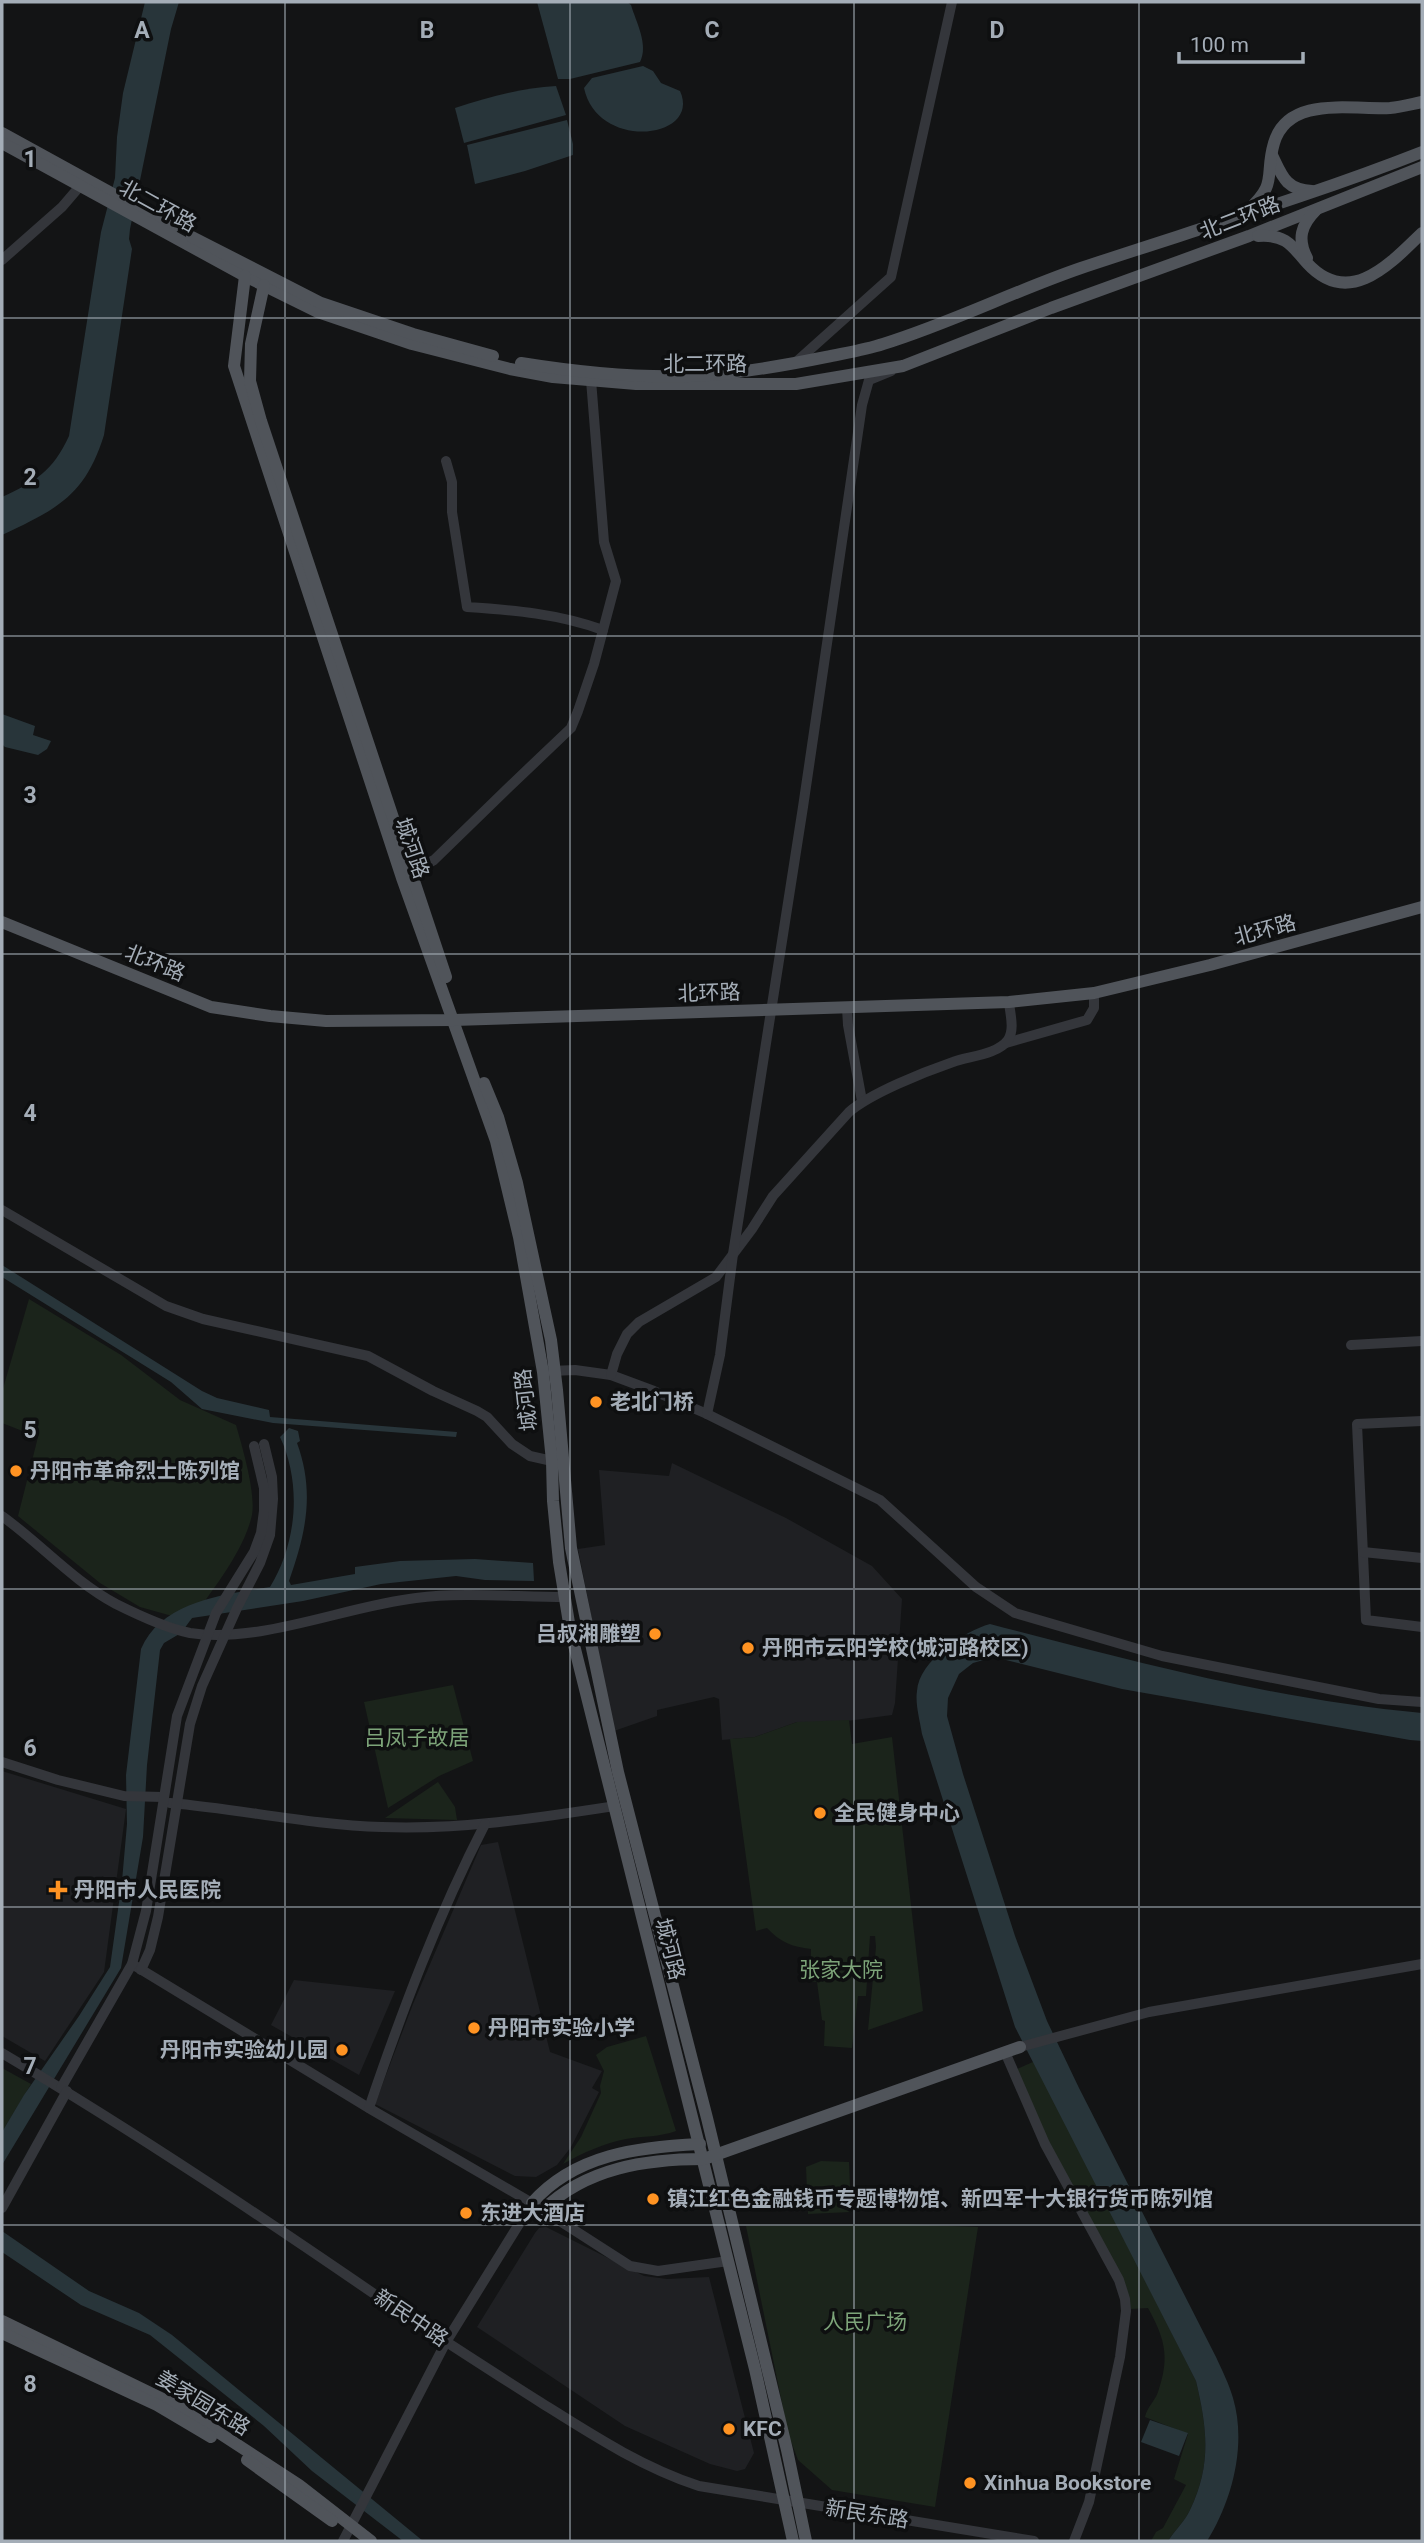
<svg xmlns="http://www.w3.org/2000/svg" width="1424" height="2543" font-family="Roboto,'Noto Sans SC',sans-serif">
  <style>
    .built { fill: #1f2023 }
    .green { fill: #1b241b }
    .water { fill: #28353a }
    .lines { fill: none; stroke-linecap: round; stroke-linejoin: round }
    .minor { stroke: #34363b; stroke-width: 10 }
    .major { stroke: #50545a; stroke-width: 12 }
    .grid { fill: none; stroke: #a4adb7; stroke-width: 2; stroke-opacity: 0.55 }
    .poi-dot { fill: #ff9322; stroke: #0e0f10; stroke-width: 2.5 }
    .labels { text-anchor: middle; dominant-baseline: central; stroke-width: 7; stroke-linejoin: round; paint-order: stroke }
    .street-label { font-size: 21px; fill: #a4adb7; stroke: #0e0f10 }
    .poi-label { font-size: 21px; font-weight: bold; fill: #a4adb7; stroke: #0e0f10; text-anchor: start }
    .park-label { font-size: 21px; fill: #7da479; stroke: #0e0f10 }
    .grid-label { font-size: 23px; text-anchor: middle; font-weight: bold; fill: #a4adb7; stroke: #0e0f10; stroke-width: 7; stroke-linejoin: round; paint-order: stroke }
  </style>
  <rect width="100%" height="100%" fill="#131415"/>
  <g class="built">
    <path d="M 672,1463 L 786,1518 L 872,1566 L 902,1599 L 895,1703 L 892,1715 L 832,1723 L 797,1722 L 755,1737 L 722,1740 L 719,1699 L 714,1697 L 657,1710 L 657,1716 L 614,1731 L 578,1549 L 605,1545 L 599,1470 L 669,1476 Z"/>
    <path d="M 2,1771 L 126,1809 L 104,1972 L 45,2061 L 2,2036 Z"/>
    <path d="M 498,1842 L 550,2052 L 602,2071 L 592,2088 L 599,2092 L 571,2147 L 557,2165 L 536,2177 L 515,2176 L 375,2104 L 413,2004 L 481,1845 Z"/>
    <path d="M 294,1980 L 395,1991 L 359,2075 L 271,2025 Z"/>
    <path d="M 546,2227 L 644,2276 L 667,2279 L 709,2277 L 754,2453 L 745,2469 L 737,2471 L 710,2464 L 625,2426 L 477,2327 L 535,2233 L 539,2228 Z"/>
  </g>
  <g class="green">
    <path d="M 29,1299 L 121,1355 L 180,1400 L 236,1425 C 242,1446 256,1493 252,1515 C 244,1551 212,1591 190,1621 L 140,1607 L 100,1583 L 18,1516 L 38,1437 L 2,1423 L 2,1392 Z"/>
    <path d="M 453,1685 L 473,1761 L 439,1776 L 388,1808 L 364,1702 Z"/>
    <path d="M 849,1720 L 852,1744 L 892,1737 L 923,2011 L 868,2030 L 876,1947 L 875,1936 L 870,1936 L 866,1996 L 858,1996 L 852,2048 L 824,2046 L 825,2021 L 822,2020 L 817,1982 L 810,1981 L 811,1949 C 792,1947 780,1942 767,1928 L 756,1931 L 730,1739 L 755,1737 L 797,1722 Z"/>
    <path d="M 438,1782 L 455,1807 L 457,1820 L 385,1818 Z"/>
    <path d="M 646,2036 L 676,2131 C 660,2137 643,2136 626,2139 C 605,2143 582,2153 563,2164 L 581,2137 L 601,2093 L 600,2086 L 604,2071 L 596,2055 L 607,2047 Z"/>
    <path d="M 1035,2061 L 1196,2381 C 1207,2428 1212,2464 1190,2510 C 1185,2521 1175,2530 1168,2541 L 1151,2541 L 1156,2532 L 1163,2528 L 1186,2485 L 1174,2479 L 1188,2434 L 1145,2417 C 1147,2407 1155,2401 1158,2392 C 1170,2357 1165,2339 1148,2308 L 1131,2309 L 1121,2279 L 1048,2144 L 1015,2070 Z"/>
    <path d="M 2,2068 L 31,2084 L 2,2132 Z"/>
    <path d="M 821,2161 L 849,2162 L 851,2212 L 808,2214 L 806,2167 Z"/>
    <path d="M 903,2224 L 978,2227 L 935,2507 L 832,2490 L 798,2460 L 788,2433 L 746,2226 Z"/>
  </g>
  <g class="water">
    <path d="M 145,2 L 179,2 L 171,29 L 130,229 L 129,239 L 132,249 L 104,435 C 85,496 57,509 2,535 L 2,497 C 35,482 53,471 69,436 L 101,232 L 115,178 L 117,137 L 123,93 Z"/>
    <path d="M 537,2 L 627,2 L 631,5 C 636,22 649,45 640,62 L 570,79 L 558,79 Z"/>
    <path d="M 643,66 L 653,71 L 661,83 L 680,91 C 702,139 598,152 584,88 L 592,78 Z"/>
    <path d="M 556,86 L 566,115 L 464,143 L 455,108 C 489,97 521,88 556,86 Z"/>
    <path d="M 567,120 L 573,144 L 573,155 L 525,171 L 475,184 L 467,145 Z"/>
    <path d="M 2,714 L 35,726 L 33,735 L 51,741 L 47,749 L 38,755 L 5,747 L 2,744 Z"/>
    <path d="M 2,1265 L 202,1391 L 217,1398 L 269,1410 L 270,1417 L 457,1432 L 456,1437 L 273,1423 L 202,1409 L 171,1382 L 2,1277 Z"/>
    <path d="M 289,1428 L 298,1431 L 300,1441 L 297,1443 C 315,1492 306,1533 289,1581 L 291,1585 L 355,1574 L 355,1567 L 400,1561 L 475,1559 L 533,1563 L 534,1581 L 485,1580 L 456,1576 L 381,1584 L 303,1601 L 192,1618 L 181,1633 L 164,1643 L 160,1650 L 147,1765 L 143,1837 L 121,1968 L 2,2165 L 2,2132 L 24,2095 L 79,2016 L 110,1967 L 122,1881 L 127,1824 L 126,1775 L 141,1649 C 161,1601 225,1594 270,1587 C 297,1543 302,1484 280,1437 Z"/>
    <path d="M 990,1624 C 1132,1661 1276,1700 1422,1713 L 1422,1741 L 1410,1740 L 1122,1689 L 994,1657 L 973,1663 L 959,1674 L 948,1698 L 947,1716 L 963,1774 L 1015,1936 L 1047,2021 L 1079,2088 L 1216,2357 C 1222,2370 1229,2384 1233,2398 C 1247,2445 1232,2501 1207,2541 L 1168,2541 C 1175,2530 1185,2521 1190,2510 C 1212,2464 1207,2428 1196,2381 L 1015,2027 L 922,1734 C 920,1721 915,1704 917,1691 C 919,1661 964,1631 990,1624 Z"/>
    <path d="M 2,2231 L 89,2291 L 139,2313 L 172,2335 L 423,2541 L 403,2541 L 312,2471 L 264,2426 L 150,2335 L 81,2305 L 2,2252 Z"/>
    <path d="M 1150,2420 L 1188,2433 L 1179,2456 L 1141,2442 Z"/>
  </g>
  <g class="lines">
    <g class="minor">
      <path d="M 2,260 L 62,207 L 80,186"/>
      <path d="M 795,363 L 891,277 L 952,2"/>
      <path d="M 446,461 L 452,482 L 452,512 L 467,607 C 514,610 559,614 603,630"/>
      <path d="M 405,876 L 434,860 L 507,789 L 571,728 L 578,711 L 594,664 L 616,581 L 604,542 L 591,380"/>
      <path d="M 847,1008 L 848,1025 L 862,1101"/>
      <path d="M 1006,1043 L 1087,1020 L 1094,1008 L 1094,993"/>
      <path d="M 2,1210 L 166,1306 L 203,1319 L 368,1356 L 433,1391 L 477,1411 L 487,1417 L 512,1444 L 530,1456 L 552,1461"/>
      <path d="M 1351,1345 L 1422,1341"/>
      <path d="M 551,1371 L 575,1370 L 611,1375 L 654,1391 L 707,1414 L 880,1500 L 976,1587 L 1015,1613 L 1162,1656 L 1379,1699 L 1422,1702"/>
      <path d="M 611,1375 L 617,1354 L 627,1334 L 639,1322 L 716,1277 L 752,1229 L 773,1196 L 849,1112 C 871,1093 924,1072 953,1062 C 969,1056 997,1055 1008,1040 C 1015,1029 1010,1014 1009,1002"/>
      <path d="M 707,1414 L 720,1355 L 733,1254 L 803,807 L 862,405 L 869,380 L 891,371"/>
      <path d="M 1422,1421 L 1357,1424 L 1366,1620 L 1422,1627"/>
      <path d="M 2,1516 C 41,1544 73,1581 116,1604 C 138,1615 165,1628 190,1633 C 260,1644 346,1606 416,1598 C 462,1592 517,1597 565,1597"/>
      <path d="M 1363,1552 L 1422,1558"/>
      <path d="M 2,1762 L 58,1780 L 124,1796 L 163,1797"/>
      <path d="M 170,1803 C 240,1809 311,1825 382,1827 C 460,1830 537,1818 615,1806"/>
      <path d="M 132,1964 L 372,2110 L 532,2203 L 630,2266 L 658,2271 L 728,2261"/>
      <path d="M 141,1970 L 150,1950 L 158,1917 L 190,1724 L 202,1686 L 237,1608 L 260,1563 L 270,1535 L 273,1499 L 272,1477 L 264,1444"/>
      <path d="M 1020,2047 L 1149,2012 L 1422,1964"/>
      <path d="M 1005,2052 L 1045,2144 L 1119,2280 L 1125,2299 L 1126,2311 L 1120,2357 L 1089,2502 L 1074,2541"/>
      <path d="M 2,2053 C 139,2134 271,2223 402,2313 C 448,2343 494,2373 540,2402 C 591,2434 641,2467 699,2486 L 1034,2541"/>
      <path d="M 61,2088 L 132,1964 L 146,1911 L 177,1716 L 216,1613 L 254,1552 L 261,1533 L 264,1511 L 264,1488 L 254,1446"/>
      <path d="M 369,2108 C 402,2011 438,1915 485,1824"/>
      <path d="M 2,2208 L 67,2091"/>
      <path d="M 343,2541 L 446,2342 L 532,2203"/>
    </g>
    <g class="major">
      <path d="M 2,133 L 173,227"/>
      <path d="M 2,143 L 245,276 L 318,312 L 412,344 L 510,369 L 553,377 L 636,384 L 796,384 L 903,366 L 1051,308 L 1249,236 L 1422,167"/>
      <path d="M 1272,155 C 1282,176 1286,190 1312,191"/>
      <path d="M 1247,211 C 1279,182 1264,177 1274,143 C 1288,95 1352,110 1390,108 C 1401,107 1412,104 1422,102"/>
      <path d="M 1258,236 C 1284,234 1291,244 1307,263 C 1349,309 1390,264 1422,233"/>
      <path d="M 192,237 L 321,303 L 413,334 L 493,356"/>
      <path d="M 1307,258 C 1297,239 1301,225 1316,210"/>
      <path d="M 245,276 L 234,366 L 402,878 L 496,1141 L 519,1237 L 543,1372 L 552,1461 L 553,1501 L 559,1562 L 570,1629 L 755,2369 L 793,2541"/>
      <path d="M 264,285 L 251,344 L 250,381 L 261,421 L 446,977"/>
      <path d="M 521,363 C 583,373 659,380 722,374 C 757,370 792,364 826,357 C 845,353 865,350 883,344 C 951,323 1014,291 1081,268 C 1195,230 1310,196 1422,152"/>
      <path d="M 2,922 L 211,1007 L 270,1016 L 326,1021 L 454,1020 L 1009,1002 L 1094,993 L 1210,965 L 1422,907"/>
      <path d="M 484,1083 L 498,1117 L 517,1183 L 551,1340 L 557,1390 L 571,1548 L 618,1772 L 707,2118 L 787,2450 L 806,2541"/>
      <path d="M 532,2203 C 575,2154 639,2147 700,2144"/>
      <path d="M 543,2210 C 586,2168 646,2159 704,2159 L 1020,2047"/>
      <path d="M 2,2321 L 181,2408 L 299,2485 L 371,2541"/>
      <path d="M 2,2333 L 157,2405 L 211,2437"/>
      <path d="M 247,2460 L 332,2521"/>
    </g>
  </g>
  <path class="grid" d="M 285,2 L 285,2541M 570,2 L 570,2541M 854,2 L 854,2541M 1139,2 L 1139,2541M 2,318 L 1422,318M 2,636 L 1422,636M 2,954 L 1422,954M 2,1272 L 1422,1272M 2,1589 L 1422,1589M 2,1907 L 1422,1907M 2,2225 L 1422,2225"/>
  <g class="poi-dot">
    <circle cx="596" cy="1402" r="7"/>
    <circle cx="16" cy="1471" r="7"/>
    <circle cx="655" cy="1634" r="7"/>
    <circle cx="748" cy="1648" r="7"/>
    <circle cx="820" cy="1813" r="7"/>
    <path d="M54.5 1879.5h7v7h7v7h-7v7h-7v-7h-7v-7h7z"/>
    <circle cx="474" cy="2028" r="7"/>
    <circle cx="342" cy="2050" r="7"/>
    <circle cx="653" cy="2199" r="7"/>
    <circle cx="466" cy="2213" r="7"/>
    <circle cx="729" cy="2429" r="7"/>
    <circle cx="970" cy="2483" r="7"/>
  </g>
  <g class="labels">
    <g class="street-label">
      <text transform="translate(158 206) rotate(29)">北二环路</text>
      <text transform="translate(1240 218) rotate(-21)">北二环路</text>
      <text x="705" y="364">北二环路</text>
      <text transform="translate(412 848) rotate(71)">城河路</text>
      <text transform="translate(1265 930) rotate(-15)">北环路</text>
      <text transform="translate(155 963) rotate(22)">北环路</text>
      <text transform="translate(709 993) rotate(-2)">北环路</text>
      <text transform="translate(526 1400) rotate(-96)">城河路</text>
      <text transform="translate(670 1949) rotate(76)">城河路</text>
      <text transform="translate(411 2318) rotate(34)">新民中路</text>
      <text transform="translate(203 2403) rotate(31)">姜家园东路</text>
      <text transform="translate(867 2514) rotate(9)">新民东路</text>
    </g>
    <g class="poi-label">
      <text x="610" y="1402">老北门桥</text>
      <text x="30" y="1471">丹阳市革命烈士陈列馆</text>
      <text x="641" y="1634" text-anchor="end">吕叔湘雕塑</text>
      <text x="762" y="1648">丹阳市云阳学校(城河路校区)</text>
      <text x="834" y="1813">全民健身中心</text>
      <text x="74" y="1890">丹阳市人民医院</text>
      <text x="488" y="2028">丹阳市实验小学</text>
      <text x="328" y="2050" text-anchor="end">丹阳市实验幼儿园</text>
      <text x="667" y="2199">镇江红色金融钱币专题博物馆、新四军十大银行货币陈列馆</text>
      <text x="480" y="2213">东进大酒店</text>
      <text x="743" y="2429">KFC</text>
      <text x="984" y="2483">Xinhua Bookstore</text>
    </g>
    <g class="park-label">
      <text x="417" y="1738">吕凤子故居</text>
      <text x="841" y="1970">张家大院</text>
      <text x="865" y="2322">人民广场</text>
    </g>
  </g>
  <g class="grid-label">
    <text x="142" y="38">A</text>
    <text x="427" y="38">B</text>
    <text x="712" y="38">C</text>
    <text x="997" y="38">D</text>
    <text x="30" y="167">1</text>
    <text x="30" y="485">2</text>
    <text x="30" y="803">3</text>
    <text x="30" y="1121">4</text>
    <text x="30" y="1438">5</text>
    <text x="30" y="1756">6</text>
    <text x="30" y="2074">7</text>
    <text x="30" y="2392">8</text>
  </g>
  <rect width="1424" height="2543" fill="none" stroke="#a4adb7" stroke-width="7"/>
  <path d="M1179 52v10h124v-10" fill="none" stroke="#a4adb7" stroke-width="3.5"/>
  <text x="1190" y="52" font-size="21" fill="#a4adb7" stroke="#0e0f10" stroke-width="5" paint-order="stroke">100 m</text>
</svg>
